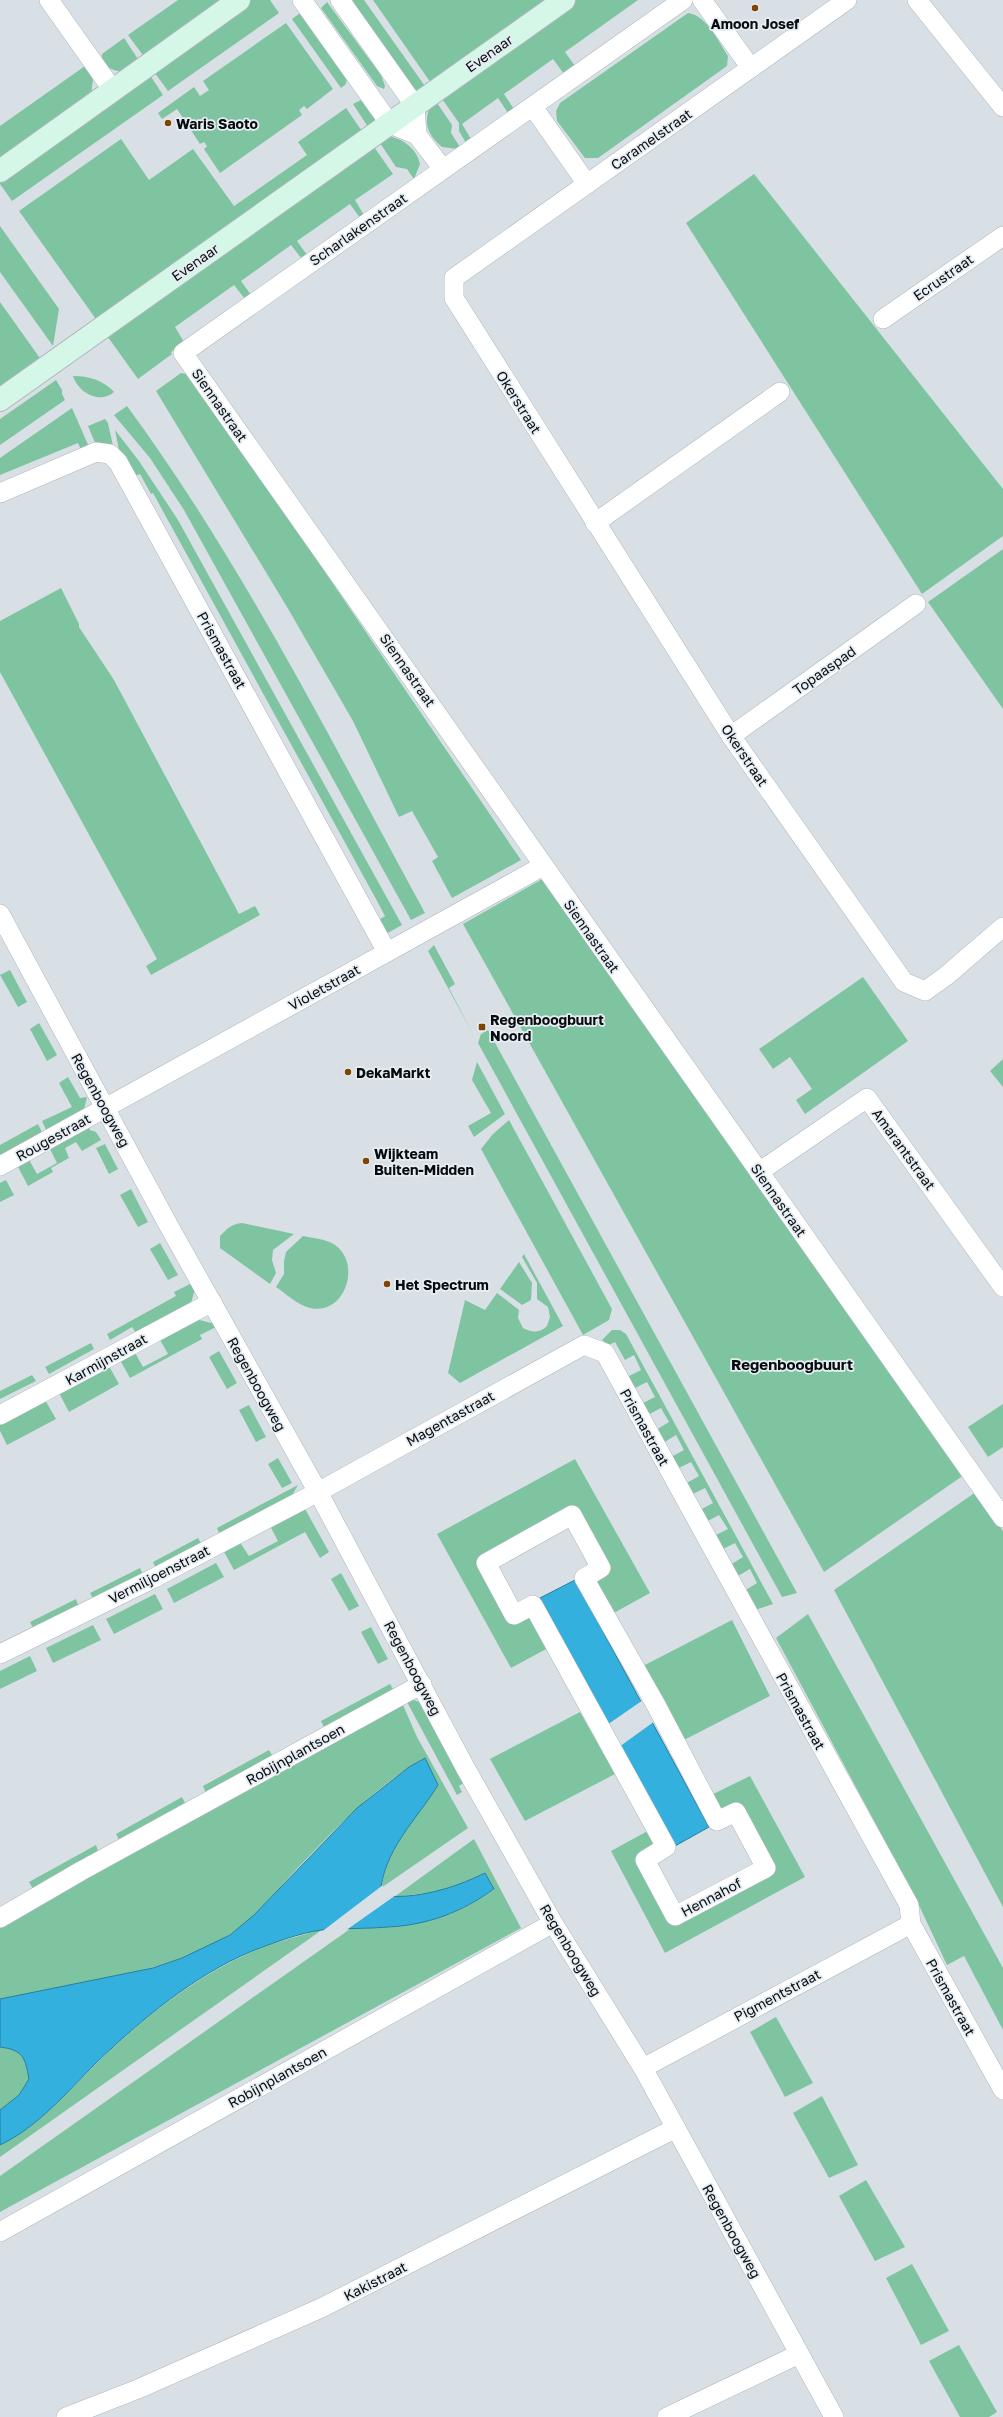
<svg xmlns="http://www.w3.org/2000/svg" width="1003" height="2417" font-family="'Golos Text',sans-serif">
  <style>
    .green { fill: #7fc4a0 }
    .water { fill: #33b0dd; stroke: #267f9f }
    .pier { fill: #d8e0e6 }
    .lines { fill: none; stroke-linecap: round; stroke-linejoin: round }
    .street-casing { stroke: #aeb6bc; stroke-width: 20 }
    .secondary-casing { stroke: #aeb6bc; stroke-width: 24 }
    .street { stroke: #fff; stroke-width: 19 }
    .secondary { stroke: #d4f7e8; stroke-width: 22 }
    .poi-dot { fill: #824403; stroke: #e5edf3; stroke-width: 1.5 }
    .labels { text-anchor: middle; dominant-baseline: central; stroke-width: 3.5; stroke-linejoin: round; paint-order: stroke }
    .poi-label { font-size: 14px; font-weight: bold; fill: #090c0e; stroke: #e5edf3; text-anchor: start }
    .street-label { font-size: 14px; fill: #090c0e; stroke: #e5edf3 }
    .neighbourhood-label { font-size: 15px; font-weight: bold; fill: #090c0e; stroke: #e5edf3 }
  </style>
  <rect width="100%" height="100%" fill="#d8e0e6"/>
  <g class="green">
    <path d="M 178,0 L 228,0 L 145,58 L 128,35 Z"/>
    <path d="M 250,0 L 270,0 L 279,13 L 168,91 L 152,69 Z"/>
    <path d="M 348,0 L 364,0 L 427,89 L 416,93 Z"/>
    <path d="M 373,0 L 553,0 L 433,86 Z"/>
    <path d="M 576,0 L 638,0 L 565,52 L 575,66 L 564,74 L 553,59 L 504,94 L 514,109 L 508,113 L 498,98 L 462,124 L 471,139 L 466,143 L 459,131 L 459,123 L 440,96 Z"/>
    <path d="M 327,2 L 381,75 L 385,86 L 384,89 L 377,86 L 321,8 Z"/>
    <path d="M 303,11 L 347,77 L 346,84 L 341,88 L 292,19 Z"/>
    <path d="M 688,13 C 706,15 719,42 728,56 L 727,66 L 598,158 L 585,158 L 557,121 L 556,111 L 560,103 Z"/>
    <path d="M 286,23 L 333,89 L 307,109 L 304,106 L 299,110 L 302,115 L 220,173 L 204,149 L 207,146 L 204,142 L 200,144 L 177,109 L 162,119 L 158,113 L 194,87 L 200,96 L 209,90 L 203,81 Z"/>
    <path d="M 124,38 L 140,62 C 135,65 128,70 122,71 C 112,72 101,64 102,54 Z"/>
    <path d="M 85,66 L 93,80 L 91,95 L 0,161 L 0,126 Z"/>
    <path d="M 148,72 L 163,95 L 12,201 L 0,184 L 0,177 Z"/>
    <path d="M 363,99 L 379,118 L 370,130 L 353,104 Z"/>
    <path d="M 435,100 L 452,125 L 451,133 L 460,147 L 458,149 L 442,147 C 426,134 421,117 435,100 Z"/>
    <path d="M 346,108 L 364,134 L 98,322 L 19,211 L 121,139 L 149,180 L 193,149 L 234,206 L 307,155 L 298,142 Z"/>
    <path d="M 392,137 C 405,140 417,150 420,164 L 414,179 L 407,169 L 396,167 L 378,140 Z"/>
    <path d="M 372,144 L 393,174 L 355,200 L 364,215 L 360,218 L 350,204 L 297,241 L 307,255 L 302,259 L 291,245 L 241,281 L 251,295 L 245,299 L 234,285 L 175,327 L 184,342 L 171,352 L 172,354 L 138,379 L 105,333 Z"/>
    <path d="M 754,174 L 1003,489 L 1003,536 L 922,594 L 686,223 Z"/>
    <path d="M 0,226 L 59,309 L 53,346 L 0,272 Z"/>
    <path d="M 0,302 L 42,361 L 0,391 Z"/>
    <path d="M 181,373 L 191,375 L 521,860 L 452,898 L 432,861 L 438,857 L 412,811 L 399,817 L 353,721 L 287,607 L 156,391 Z"/>
    <path d="M 73,376 C 89,376 103,380 114,392 C 99,405 78,392 73,376 Z"/>
    <path d="M 56,380 L 62,390 L 62,394 L 65,400 L 0,445 L 0,419 Z"/>
    <path d="M 127,406 C 243,564 331,741 425,913 L 411,920 L 184,510 L 150,458 L 114,415 Z"/>
    <path d="M 72,408 L 89,447 L 81,450 L 78,443 L 0,475 L 0,458 Z"/>
    <path d="M 105,419 L 108,423 L 113,446 L 105,443 L 96,445 L 88,426 Z"/>
    <path d="M 115,430 L 139,461 L 178,520 L 402,925 L 386,934 L 379,920 L 385,916 L 376,899 L 153,493 L 151,494 L 140,474 L 135,476 L 119,450 Z"/>
    <path d="M 1003,549 L 1003,709 L 928,602 Z"/>
    <path d="M 61,588 L 79,624 L 79,627 L 114,680 L 239,914 L 255,906 L 260,915 L 151,975 L 146,966 L 157,959 L 0,672 L 0,621 Z"/>
    <path d="M 544,878 L 964,1475 L 824,1572 L 463,924 Z"/>
    <path d="M 434,945 L 455,984 L 449,988 L 474,1036 L 428,951 Z"/>
    <path d="M 10,970 L 27,1002 L 18,1007 L 0,975 Z"/>
    <path d="M 863,977 L 908,1041 L 805,1114 L 796,1100 L 812,1089 L 790,1057 L 773,1069 L 759,1049 Z"/>
    <path d="M 39,1023 L 57,1055 L 47,1061 L 30,1029 Z"/>
    <path d="M 488,1030 L 797,1593 L 782,1597 L 478,1043 L 481,1034 Z"/>
    <path d="M 1003,1059 L 1003,1087 L 990,1071 Z"/>
    <path d="M 477,1062 L 505,1114 L 474,1137 L 468,1126 L 491,1113 L 472,1080 Z"/>
    <path d="M 68,1077 L 80,1098 L 87,1097 L 84,1110 L 47,1132 L 42,1121 L 72,1107 L 59,1083 Z"/>
    <path d="M 509,1120 L 612,1309 L 609,1320 L 583,1335 L 481,1149 L 493,1134 Z"/>
    <path d="M 38,1124 L 43,1134 L 0,1158 L 0,1145 Z"/>
    <path d="M 88,1126 L 90,1130 L 96,1132 L 101,1140 L 82,1151 L 76,1142 L 65,1148 L 69,1158 L 51,1168 L 53,1172 L 28,1186 L 17,1165 L 28,1158 L 37,1174 L 57,1163 L 49,1147 Z"/>
    <path d="M 105,1144 L 118,1169 L 109,1174 L 96,1148 Z"/>
    <path d="M 6,1180 L 14,1195 L 0,1202 L 0,1183 Z"/>
    <path d="M 131,1189 L 148,1222 L 138,1227 L 120,1195 Z"/>
    <path d="M 242,1223 L 294,1234 L 273,1250 L 272,1260 L 276,1273 L 270,1284 L 220,1248 L 220,1236 C 227,1229 231,1224 242,1223 Z"/>
    <path d="M 303,1236 C 313,1238 326,1239 335,1245 C 362,1264 345,1316 310,1308 C 298,1305 286,1294 276,1287 L 284,1274 L 284,1261 L 286,1252 Z"/>
    <path d="M 160,1243 L 178,1275 L 168,1280 L 150,1249 Z"/>
    <path d="M 524,1254 L 563,1326 L 460,1383 L 448,1373 L 465,1300 L 485,1310 L 497,1293 L 519,1310 L 518,1318 L 523,1328 C 532,1333 540,1333 547,1326 L 550,1317 L 548,1307 L 537,1299 L 537,1283 L 522,1257 Z"/>
    <path d="M 519,1262 L 532,1283 L 531,1300 L 522,1305 L 500,1289 Z"/>
    <path d="M 192,1283 L 195,1289 L 191,1303 L 137,1335 L 132,1327 L 110,1340 L 107,1334 L 176,1296 L 174,1292 Z"/>
    <path d="M 196,1319 L 211,1323 L 213,1322 L 216,1327 L 200,1335 L 202,1339 L 130,1378 L 120,1360 L 134,1351 L 143,1367 L 168,1354 L 159,1338 Z"/>
    <path d="M 612,1330 L 620,1330 L 626,1334 L 773,1604 L 755,1610 L 744,1591 L 757,1583 L 750,1569 L 736,1577 L 730,1565 L 743,1557 L 735,1543 L 721,1550 L 714,1536 L 728,1529 L 719,1515 L 706,1522 L 700,1510 L 713,1503 L 705,1488 L 691,1495 L 685,1484 L 699,1476 L 691,1462 L 677,1469 L 671,1457 L 684,1450 L 676,1435 L 663,1443 L 656,1430 L 669,1422 L 661,1408 L 648,1415 L 641,1404 L 655,1397 L 647,1382 L 633,1389 L 627,1377 L 641,1370 L 634,1355 L 625,1360 L 615,1342 L 609,1345 L 602,1340 Z"/>
    <path d="M 91,1343 L 94,1349 L 49,1374 L 45,1367 Z"/>
    <path d="M 219,1351 L 237,1383 L 227,1389 L 209,1357 Z"/>
    <path d="M 109,1366 L 119,1384 L 69,1412 L 59,1393 Z"/>
    <path d="M 32,1375 L 36,1381 L 0,1399 L 0,1391 Z"/>
    <path d="M 45,1400 L 56,1419 L 7,1445 L 0,1431 L 0,1424 Z"/>
    <path d="M 1003,1404 L 1003,1447 L 988,1457 L 968,1427 Z"/>
    <path d="M 249,1405 L 266,1437 L 256,1442 L 239,1410 Z"/>
    <path d="M 278,1458 L 292,1483 L 282,1488 L 268,1464 Z"/>
    <path d="M 575,1459 L 650,1593 L 612,1614 L 593,1579 L 573,1507 L 479,1558 L 514,1621 L 529,1613 L 548,1648 L 511,1668 L 437,1534 Z"/>
    <path d="M 298,1485 L 291,1497 L 220,1536 L 217,1528 Z"/>
    <path d="M 976,1492 L 1003,1531 L 1003,1907 L 834,1590 Z"/>
    <path d="M 305,1509 L 329,1552 L 320,1558 L 305,1532 L 234,1570 L 223,1550 L 239,1541 L 249,1556 L 278,1541 L 269,1524 Z"/>
    <path d="M 198,1538 L 202,1545 L 156,1569 L 153,1562 Z"/>
    <path d="M 216,1563 L 224,1577 L 174,1603 L 167,1589 Z"/>
    <path d="M 140,1568 L 143,1575 L 94,1600 L 90,1593 Z"/>
    <path d="M 341,1573 L 359,1606 L 349,1611 L 331,1579 Z"/>
    <path d="M 155,1594 L 163,1609 L 114,1634 L 106,1619 Z"/>
    <path d="M 76,1599 L 79,1607 L 34,1630 L 30,1622 Z"/>
    <path d="M 808,1614 L 1003,1968 L 1003,2030 L 964,1956 L 947,1965 L 916,1899 L 776,1638 Z"/>
    <path d="M 732,1620 L 770,1696 L 682,1741 L 641,1667 Z"/>
    <path d="M 93,1625 L 101,1640 L 53,1663 L 46,1648 Z"/>
    <path d="M 371,1627 L 388,1659 L 378,1664 L 361,1632 Z"/>
    <path d="M 30,1656 L 37,1671 L 0,1689 L 0,1671 Z"/>
    <path d="M 390,1684 L 394,1691 L 325,1729 L 321,1721 Z"/>
    <path d="M 414,1700 L 422,1703 L 465,1782 L 459,1786 L 462,1792 L 457,1795 L 407,1702 Z"/>
    <path d="M 403,1705 L 417,1737 L 468,1828 L 381,1888 L 387,1862 L 406,1829 L 424,1758 C 373,1788 333,1831 292,1874 C 273,1895 254,1919 229,1935 C 168,1975 72,1984 0,1999 L 0,1925 Z"/>
    <path d="M 580,1712 L 615,1774 L 525,1821 L 490,1759 Z"/>
    <path d="M 269,1750 L 273,1757 L 206,1794 L 203,1786 Z"/>
    <path d="M 750,1776 L 805,1877 L 665,1953 L 611,1851 L 655,1827 L 666,1847 L 645,1861 L 675,1916 L 765,1868 L 736,1812 L 717,1821 L 705,1798 Z"/>
    <path d="M 182,1797 L 186,1805 L 120,1842 L 116,1834 Z"/>
    <path d="M 474,1839 L 521,1928 L 0,2212 L 0,2176 L 350,1929 C 408,1927 445,1923 494,1890 L 485,1873 L 443,1891 L 394,1897 Z"/>
    <path d="M 96,1845 L 99,1853 L 33,1889 L 29,1882 Z"/>
    <path d="M 320,1930 L 319,1932 L 0,2157 L 0,2145 C 38,2127 67,2092 97,2063 C 143,2018 192,1979 251,1952 C 273,1942 297,1937 320,1930 Z"/>
    <path d="M 776,2017 L 813,2083 L 785,2097 L 750,2032 Z"/>
    <path d="M 0,2047 C 24,2050 25,2057 29,2079 L 19,2095 L 0,2110 Z"/>
    <path d="M 822,2096 L 858,2165 L 829,2178 L 793,2113 Z"/>
    <path d="M 866,2180 L 905,2247 L 875,2261 L 839,2196 Z"/>
    <path d="M 912,2264 L 949,2331 L 921,2345 L 886,2278 Z"/>
    <path d="M 959,2345 L 997,2412 L 989,2417 L 960,2417 L 929,2361 Z"/>
  </g>
  <g class="water">
    <path d="M 575,1580 L 709,1827 L 675,1846 L 540,1598 Z"/>
    <path d="M 425,1758 L 438,1785 C 415,1822 383,1850 380,1896 C 418,1899 452,1889 485,1873 L 494,1889 C 462,1912 428,1925 388,1927 C 366,1929 344,1928 322,1930 C 299,1933 273,1943 252,1951 C 193,1976 142,2019 96,2063 C 67,2092 38,2127 0,2145 L 0,2110 L 19,2095 L 29,2079 C 25,2057 23,2050 0,2047 L 0,1999 L 153,1968 L 182,1958 L 230,1935 L 254,1915 L 357,1808 L 409,1767 Z"/>
  </g>
  <g class="pier">
    <path d="M 643,1700 L 655,1721 L 619,1747 L 607,1725 Z"/>
    <path d="M 383,1885 L 382,1895 L 396,1895 L 345,1931 L 320,1933 Z"/>
  </g>
  <g class="lines">
    <defs>
      <g id="street">
        <path d="M 49,0 L 112,89"/>
        <path d="M 302,0 L 390,124 L 417,135 L 415,106 L 340,0"/>
        <path d="M 683,0 L 183,353 L 1003,1518"/>
        <path d="M 702,0 L 751,68"/>
        <path d="M 847,0 L 454,278 L 454,298 L 731,736 L 904,982 L 925,991 L 946,976 L 1003,927"/>
        <path d="M 917,0 L 1003,107"/>
        <path d="M 533,107 L 587,184"/>
        <path d="M 417,135 L 443,169"/>
        <path d="M 883,319 L 1003,236"/>
        <path d="M 0,493 L 96,452 L 110,454 L 118,462 L 387,952"/>
        <path d="M 595,523 L 780,392"/>
        <path d="M 731,736 L 916,604"/>
        <path d="M 0,914 L 170,1228 L 318,1492 L 466,1769 L 553,1923 L 643,2068 L 834,2417"/>
        <path d="M 0,1166 L 543,866"/>
        <path d="M 759,1172 L 867,1098 L 1003,1287"/>
        <path d="M 0,1415 L 212,1302"/>
        <path d="M 572,1515 L 601,1568 L 584,1578 L 656,1705 L 717,1821 L 736,1812 L 766,1868 L 675,1916 L 645,1860 L 666,1847 L 533,1605 L 514,1615 L 486,1563 Z"/>
        <path d="M 0,1654 L 154,1578 L 318,1492 L 584,1345 L 605,1353 L 909,1905 L 911,1924 L 1003,2090"/>
        <path d="M 0,1918 L 81,1871 L 422,1684"/>
        <path d="M 643,2068 L 911,1924"/>
        <path d="M 0,2232 L 553,1923"/>
        <path d="M 66,2417 L 138,2389 L 321,2308 L 676,2128"/>
        <path d="M 667,2417 L 799,2354"/>
      </g>
      <g id="secondary">
        <path d="M 0,171 L 239,0"/>
        <path d="M 0,400 L 564,0"/>
      </g>
    </defs>
    <use href="#street" class="street-casing"/>
    <use href="#secondary" class="secondary-casing"/>
    <use href="#street" class="street"/>
    <use href="#secondary" class="secondary"/>
  </g>
  <g class="poi-dot">
    <circle cx="755" cy="8" r="4"/>
    <circle cx="168" cy="123" r="4"/>
    <rect x="478" y="1023" width="8" height="8" rx="2"/>
    <circle cx="348" cy="1072" r="4"/>
    <circle cx="366" cy="1161" r="4"/>
    <circle cx="387" cy="1284" r="4"/>
  </g>
  <g class="labels">
    <g class="poi-label">
      <text x="755" y="23" text-anchor="middle">Amoon Josef</text>
      <text x="176" y="123">Waris Saoto</text>
      <text x="490" y="1019">Regenboogbuurt<tspan x="490" dy="16">Noord</tspan></text>
      <text x="356" y="1072">DekaMarkt</text>
      <text x="374" y="1153">Wijkteam<tspan x="374" dy="16">Buiten-Midden</tspan></text>
      <text x="395" y="1284">Het Spectrum</text>
    </g>
    <g class="street-label">
      <text transform="translate(489 53) rotate(-35)">Evenaar</text>
      <text transform="translate(651 139) rotate(-35)">Caramelstraat</text>
      <text transform="translate(358 229) rotate(-35)">Scharlakenstraat</text>
      <text transform="translate(195 262) rotate(-35)">Evenaar</text>
      <text transform="translate(943 277) rotate(-35)">Ecrustraat</text>
      <text transform="translate(519 402) rotate(58)">Okerstraat</text>
      <text transform="translate(220 405) rotate(55)">Siennastraat</text>
      <text transform="translate(222 650) rotate(61)">Prismastraat</text>
      <text transform="translate(408 670) rotate(55)">Siennastraat</text>
      <text transform="translate(824 670) rotate(-35)">Topaaspad</text>
      <text transform="translate(745 755) rotate(56)">Okerstraat</text>
      <text transform="translate(592 936) rotate(55)">Siennastraat</text>
      <text transform="translate(324 987) rotate(-29)">Violetstraat</text>
      <text transform="translate(101 1100) rotate(61)">Regenboogweg</text>
      <text transform="translate(53 1137) rotate(-29)">Rougestraat</text>
      <text transform="translate(904 1149) rotate(54)">Amarantstraat</text>
      <text transform="translate(779 1200) rotate(55)">Siennastraat</text>
      <text transform="translate(106 1359) rotate(-29)">Karmijnstraat</text>
      <text transform="translate(257 1384) rotate(61)">Regenboogweg</text>
      <text transform="translate(450 1418) rotate(-29)">Magentastraat</text>
      <text transform="translate(645 1427) rotate(61)">Prismastraat</text>
      <text transform="translate(159 1574) rotate(-27)">Vermiljoenstraat</text>
      <text transform="translate(413 1668) rotate(62)">Regenboogweg</text>
      <text transform="translate(801 1711) rotate(61)">Prismastraat</text>
      <text transform="translate(295 1754) rotate(-29)">Robijnplantsoen</text>
      <text transform="translate(711 1897) rotate(-28)">Hennahof</text>
      <text transform="translate(571 1950) rotate(59)">Regenboogweg</text>
      <text transform="translate(777 1995) rotate(-28)">Pigmentstraat</text>
      <text transform="translate(951 1997) rotate(61)">Prismastraat</text>
      <text transform="translate(277 2077) rotate(-29)">Robijnplantsoen</text>
      <text transform="translate(732 2231) rotate(61)">Regenboogweg</text>
      <text transform="translate(375 2281) rotate(-27)">Kakistraat</text>
    </g>
    <g class="neighbourhood-label">
      <text x="792" y="1364">Regenboogbuurt</text>
    </g>
  </g>
</svg>
